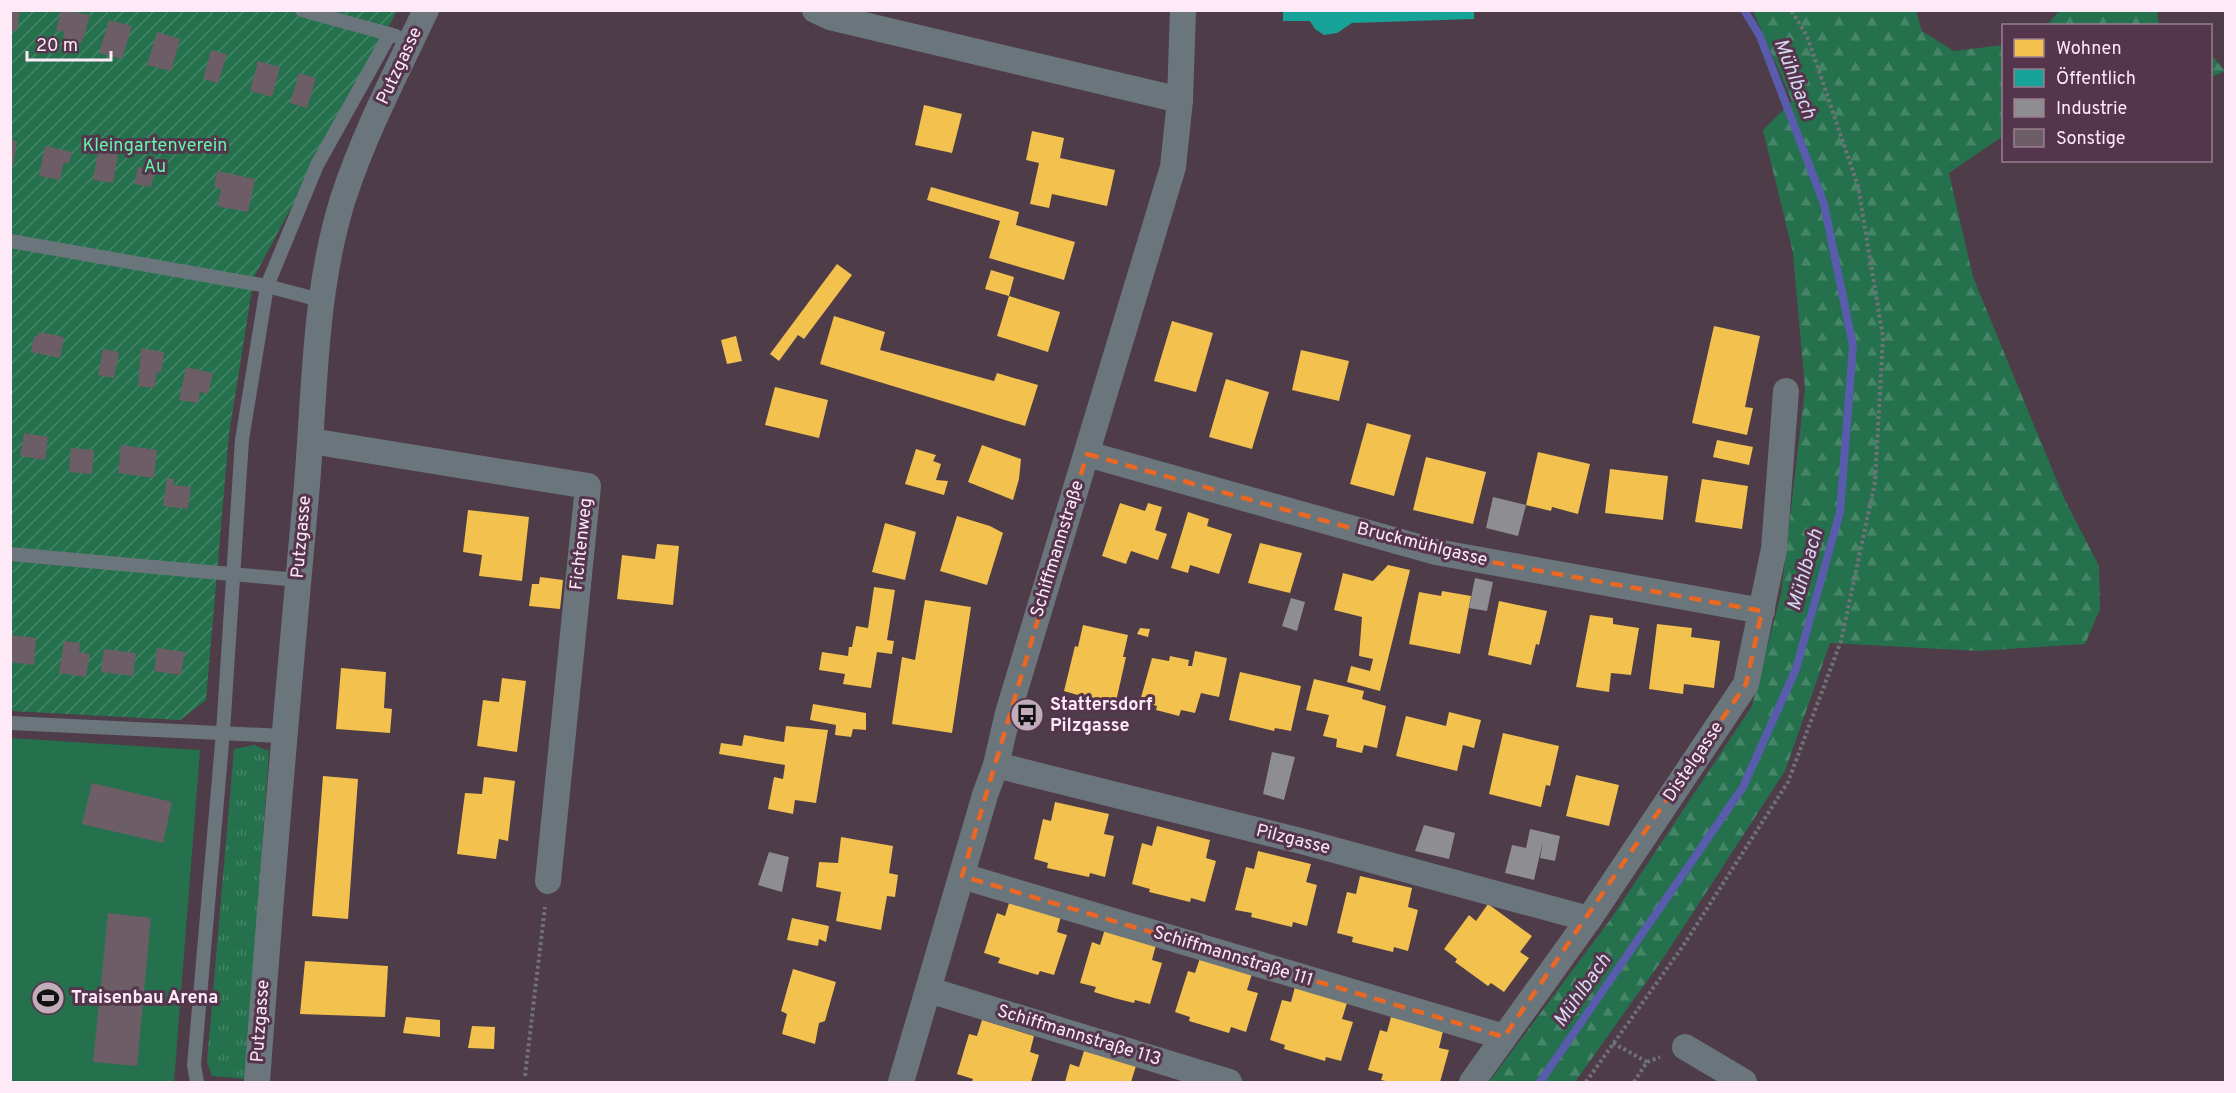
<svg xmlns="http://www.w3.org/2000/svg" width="2236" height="1093" font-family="Overpass,sans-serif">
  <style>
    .grass { fill: url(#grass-tufts) }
    .forest { fill: url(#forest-firs) }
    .garden { fill: url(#garden-furrows) }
    .pitch { fill: #25714e }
    .homes { fill: #f2c14e }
    .public { fill: #17a398 }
    .industry { fill: #8d8d92 }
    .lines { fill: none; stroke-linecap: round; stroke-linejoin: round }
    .stream { stroke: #595cac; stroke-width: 8 }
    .building { fill: #6c5d67 }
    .path { stroke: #6f7279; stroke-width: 4; stroke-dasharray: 3 3; stroke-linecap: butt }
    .service { stroke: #6b767c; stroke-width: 14 }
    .minor { stroke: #6b767c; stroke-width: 26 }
    .marked { fill: none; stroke: #ea6724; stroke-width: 4.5; stroke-dasharray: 12 8; stroke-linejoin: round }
    .labels { text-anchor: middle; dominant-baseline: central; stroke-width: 6; stroke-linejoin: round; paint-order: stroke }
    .street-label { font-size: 18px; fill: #fee9f7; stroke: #55354c }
    .park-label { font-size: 18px; fill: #62f6ac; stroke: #55354c }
    .poi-label { font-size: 18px; font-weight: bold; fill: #fee9f7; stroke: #55354c; text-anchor: start }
    .water-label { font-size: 20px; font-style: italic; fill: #d5d9f1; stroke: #55354c }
  </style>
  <defs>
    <pattern id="grass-tufts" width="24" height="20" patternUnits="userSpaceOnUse" patternTransform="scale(1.5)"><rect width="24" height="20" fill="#25714e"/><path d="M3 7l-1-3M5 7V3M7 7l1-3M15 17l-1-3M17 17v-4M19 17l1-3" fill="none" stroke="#468568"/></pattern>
    <pattern id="forest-firs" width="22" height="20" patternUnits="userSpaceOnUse" patternTransform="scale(1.5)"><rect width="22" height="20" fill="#25714e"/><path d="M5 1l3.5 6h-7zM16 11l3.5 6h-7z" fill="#468568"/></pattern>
    <pattern id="garden-furrows" width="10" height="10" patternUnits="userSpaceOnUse" patternTransform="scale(1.5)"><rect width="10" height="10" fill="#25714e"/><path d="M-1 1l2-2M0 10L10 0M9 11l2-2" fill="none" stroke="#468568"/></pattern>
  </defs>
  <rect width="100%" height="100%" fill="#4e3c48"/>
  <path class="grass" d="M 254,745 L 269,751 L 246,1079 L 212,1076 L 207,1062 L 234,749 Z"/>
  <g class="forest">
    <path d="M 2060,10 L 2157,11 L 2159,25 L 2047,25 Z"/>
    <path d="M 1753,11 L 1916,11 L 1922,31 L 1954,51 L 2003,45 L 2003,136 L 1949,173 L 1973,277 L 2064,498 L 2099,566 L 2100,609 L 2085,644 L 1979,651 L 1830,643 L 1785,771 L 1662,960 L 1575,1082 L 1489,1082 L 1610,920 L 1752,706 L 1781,594 L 1805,389 L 1793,253 L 1763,130 L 1792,101 Z"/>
    <path d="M 2211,55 L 2225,71 L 2211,77 L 2210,77 Z"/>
  </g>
  <path class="garden" d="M 10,11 L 397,11 L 254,277 L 229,434 L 206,700 L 180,720 L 11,711 Z"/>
  <path class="pitch" d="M 10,738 L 200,750 L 174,1082 L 11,1082 Z"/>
  <g class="homes">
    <path d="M 924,105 L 962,114 L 952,153 L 915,145 Z"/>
    <path d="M 1032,131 L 1064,138 L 1060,158 L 1115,170 L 1107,206 L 1052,194 L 1049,208 L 1030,204 L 1039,163 L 1026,160 Z"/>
    <path d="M 931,187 L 1019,212 L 1016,225 L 1075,242 L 1064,280 L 989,258 L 1000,221 L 927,200 Z"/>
    <path d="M 837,264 L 852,275 L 804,339 L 798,335 L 779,361 L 770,354 Z"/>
    <path d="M 991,270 L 1014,277 L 1009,296 L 985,289 Z"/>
    <path d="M 1009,296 L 1060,312 L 1048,352 L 997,336 Z"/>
    <path d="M 834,316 L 885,332 L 880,350 L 994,381 L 997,373 L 1038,385 L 1025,426 L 820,364 Z"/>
    <path d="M 1172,321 L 1213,333 L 1196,392 L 1154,381 Z"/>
    <path d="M 1714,326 L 1760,336 L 1745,407 L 1753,408 L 1747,435 L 1692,423 Z"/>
    <path d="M 736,336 L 742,361 L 727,364 L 721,340 Z"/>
    <path d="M 1301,350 L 1349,361 L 1339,401 L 1292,390 Z"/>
    <path d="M 1226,379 L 1269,392 L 1252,449 L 1209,437 Z"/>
    <path d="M 775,387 L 828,400 L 819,438 L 765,425 Z"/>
    <path d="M 1367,423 L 1411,435 L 1394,496 L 1350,484 Z"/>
    <path d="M 1717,440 L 1753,447 L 1749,465 L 1713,457 Z"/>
    <path d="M 982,445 L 1021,459 L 1019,479 L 1013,500 L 968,482 Z"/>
    <path d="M 916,449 L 936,455 L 933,461 L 941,464 L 936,480 L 948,481 L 944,495 L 905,484 Z"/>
    <path d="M 1538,452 L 1590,464 L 1578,514 L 1552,507 L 1551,511 L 1526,505 Z"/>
    <path d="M 1426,457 L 1486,472 L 1473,524 L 1413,510 Z"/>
    <path d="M 1610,469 L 1668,476 L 1663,520 L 1605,513 Z"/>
    <path d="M 1702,479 L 1748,486 L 1742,529 L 1695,522 Z"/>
    <path d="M 1120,503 L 1145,511 L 1148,503 L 1162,507 L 1155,530 L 1167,534 L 1158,560 L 1131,551 L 1126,564 L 1102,556 Z"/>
    <path d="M 468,510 L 529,517 L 522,581 L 479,576 L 482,555 L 463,552 Z"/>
    <path d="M 1188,512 L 1209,519 L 1207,526 L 1232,534 L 1219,574 L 1190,565 L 1188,573 L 1171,568 Z"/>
    <path d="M 957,516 L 990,526 L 1003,533 L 987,585 L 940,571 Z"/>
    <path d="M 885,523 L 916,532 L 905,580 L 872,572 Z"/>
    <path d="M 1260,543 L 1302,553 L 1290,593 L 1248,583 Z"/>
    <path d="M 657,544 L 679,546 L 673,605 L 617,599 L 622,555 L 655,559 Z"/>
    <path d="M 1388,565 L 1410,570 L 1380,691 L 1347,682 L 1351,666 L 1370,671 L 1373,659 L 1359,656 L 1362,617 L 1334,610 L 1343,573 L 1373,581 Z"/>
    <path d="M 540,577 L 563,580 L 560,609 L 529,606 L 532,584 L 539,584 Z"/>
    <path d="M 874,587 L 895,590 L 887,640 L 894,641 L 892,654 L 877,652 L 871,688 L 843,684 L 845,674 L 819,670 L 822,652 L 848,656 L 849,647 L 852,647 L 856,626 L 868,628 Z"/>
    <path d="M 1442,591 L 1471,596 L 1460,654 L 1409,644 L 1419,592 L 1441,596 Z"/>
    <path d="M 925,600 L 971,607 L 952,733 L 892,724 L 902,657 L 915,660 Z"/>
    <path d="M 1499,601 L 1547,611 L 1539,645 L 1536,644 L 1531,665 L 1488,655 Z"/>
    <path d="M 1590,615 L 1613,618 L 1613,624 L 1639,628 L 1631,675 L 1611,673 L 1609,692 L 1576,687 Z"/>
    <path d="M 1657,624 L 1692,628 L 1691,637 L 1720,641 L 1714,688 L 1684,684 L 1683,694 L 1649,689 Z"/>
    <path d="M 1083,625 L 1128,635 L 1123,657 L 1126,657 L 1115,706 L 1064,691 L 1075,646 L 1078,647 Z"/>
    <path d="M 1140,628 L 1150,629 L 1148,637 L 1137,634 Z"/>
    <path d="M 1195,651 L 1227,658 L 1219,697 L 1201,693 L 1195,713 L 1181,710 L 1179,716 L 1156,710 L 1157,706 L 1140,701 L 1152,658 L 1169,661 L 1170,656 L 1189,660 L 1188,666 L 1192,666 Z"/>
    <path d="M 341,668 L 386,672 L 384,708 L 392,709 L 390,733 L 336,729 Z"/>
    <path d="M 1240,672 L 1301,686 L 1291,731 L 1275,728 L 1274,731 L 1229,720 Z"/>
    <path d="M 502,678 L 526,681 L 517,752 L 477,746 L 483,700 L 499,702 Z"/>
    <path d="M 1314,679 L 1364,691 L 1362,699 L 1386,706 L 1377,748 L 1364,745 L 1362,753 L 1336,747 L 1337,739 L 1323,736 L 1329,715 L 1306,710 Z"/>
    <path d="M 813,704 L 866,713 L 866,730 L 853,729 L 851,737 L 835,735 L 836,725 L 810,720 Z"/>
    <path d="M 1449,712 L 1481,720 L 1474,748 L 1463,745 L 1457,771 L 1396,756 L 1406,716 L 1446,726 Z"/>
    <path d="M 786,726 L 828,730 L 816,803 L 795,800 L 793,814 L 768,809 L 774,777 L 783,779 L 785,765 L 719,754 L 721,743 L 742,746 L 744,735 L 784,742 Z"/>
    <path d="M 1503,733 L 1559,746 L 1550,786 L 1546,785 L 1541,807 L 1489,794 Z"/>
    <path d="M 1576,775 L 1619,785 L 1609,826 L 1566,816 Z"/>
    <path d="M 323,776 L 358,779 L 348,919 L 312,916 Z"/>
    <path d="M 484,777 L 515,781 L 508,841 L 499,839 L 496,859 L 457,854 L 465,793 L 482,794 Z"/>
    <path d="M 1055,802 L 1109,814 L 1104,834 L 1114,836 L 1105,877 L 1090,873 L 1089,877 L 1047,868 L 1048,863 L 1034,859 L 1043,819 L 1051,821 Z"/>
    <path d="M 1157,826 L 1210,840 L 1206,858 L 1216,861 L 1205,902 L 1191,898 L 1190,902 L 1149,892 L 1150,889 L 1132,884 L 1142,843 L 1152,846 Z"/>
    <path d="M 841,837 L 893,846 L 889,873 L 898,875 L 895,897 L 887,896 L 881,930 L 836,921 L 841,892 L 816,887 L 819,862 L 838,863 Z"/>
    <path d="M 1258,851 L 1311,864 L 1306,882 L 1317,885 L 1307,926 L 1293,922 L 1292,927 L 1251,917 L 1252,913 L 1235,910 L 1246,867 L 1254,869 Z"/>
    <path d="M 1360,876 L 1412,888 L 1408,907 L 1418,910 L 1408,951 L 1394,947 L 1393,952 L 1352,942 L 1353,937 L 1337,933 L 1347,892 L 1356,894 Z"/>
    <path d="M 1010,900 L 1061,916 L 1057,932 L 1067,935 L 1054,975 L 1040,971 L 1038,975 L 998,963 L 1000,958 L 984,953 L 997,913 L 1005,916 Z"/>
    <path d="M 1488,904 L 1532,936 L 1520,952 L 1529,958 L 1504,992 L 1491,983 L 1488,986 L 1455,962 L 1457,959 L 1444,949 L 1469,915 L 1476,921 Z"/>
    <path d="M 792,918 L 829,926 L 826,942 L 819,939 L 818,946 L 787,940 Z"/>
    <path d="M 1105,929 L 1156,945 L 1152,960 L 1162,963 L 1150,1004 L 1135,1000 L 1134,1003 L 1114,998 L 1094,992 L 1096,987 L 1080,983 L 1092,942 L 1100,945 Z"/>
    <path d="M 1200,958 L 1252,974 L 1247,990 L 1258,993 L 1246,1032 L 1231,1027 L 1229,1033 L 1189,1021 L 1190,1017 L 1175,1012 L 1188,971 L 1195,973 Z"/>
    <path d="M 305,961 L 388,966 L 385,1017 L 300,1014 Z"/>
    <path d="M 793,969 L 836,982 L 825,1021 L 819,1023 L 815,1044 L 782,1034 L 787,1014 L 781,1011 Z"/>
    <path d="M 1295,987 L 1347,1003 L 1342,1019 L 1353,1022 L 1341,1061 L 1326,1057 L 1325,1061 L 1284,1049 L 1285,1045 L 1270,1040 L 1282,1000 L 1291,1002 Z"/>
    <path d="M 406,1017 L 440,1020 L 440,1037 L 403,1033 Z"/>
    <path d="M 1391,1017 L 1443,1031 L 1439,1048 L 1449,1050 L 1440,1082 L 1390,1082 L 1381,1080 L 1383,1074 L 1368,1070 L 1380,1030 L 1387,1032 Z"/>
    <path d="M 982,1020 L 1034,1036 L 1030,1052 L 1039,1055 L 1031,1082 L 972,1082 L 973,1079 L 957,1074 L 969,1034 L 977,1036 Z"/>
    <path d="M 472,1026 L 495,1027 L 494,1049 L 468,1048 Z"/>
    <path d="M 1084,1051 L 1136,1066 L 1131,1082 L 1065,1082 L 1070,1064 L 1079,1067 Z"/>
  </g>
  <path class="public" d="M 1283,10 L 1474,10 L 1474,19 L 1352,23 L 1337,33 L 1324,35 L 1315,29 L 1310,21 L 1283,21 Z"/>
  <g class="industry">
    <path d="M 1493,497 L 1526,505 L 1518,536 L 1486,528 Z"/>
    <path d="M 1475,578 L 1493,582 L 1487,611 L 1469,608 Z"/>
    <path d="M 1291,598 L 1305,602 L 1297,631 L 1282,626 Z"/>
    <path d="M 1272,752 L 1295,757 L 1284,800 L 1263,794 Z"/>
    <path d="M 1424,825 L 1455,833 L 1449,859 L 1415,851 Z"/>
    <path d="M 1530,829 L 1560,836 L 1555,861 L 1540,858 L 1543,841 L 1534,880 L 1505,873 L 1512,845 L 1526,848 Z"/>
    <path d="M 769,852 L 789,857 L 782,892 L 758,885 Z"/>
  </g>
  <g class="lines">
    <path class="stream" d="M 1540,1082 L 1743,787 L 1796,669 L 1840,512 L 1853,346 L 1824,204 L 1760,36 L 1744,10"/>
  </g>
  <g class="building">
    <path d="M 10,10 L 20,10 L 17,31 L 10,30 Z"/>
    <path d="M 61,10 L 90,15 L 82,43 L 63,38 L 64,32 L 56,30 Z"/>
    <path d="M 109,20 L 132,26 L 122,59 L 99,53 Z"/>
    <path d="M 157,32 L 180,39 L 171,71 L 147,65 Z"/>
    <path d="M 211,50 L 227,54 L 218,83 L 203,79 Z"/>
    <path d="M 258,61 L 280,67 L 272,97 L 250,91 Z"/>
    <path d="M 299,73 L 316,78 L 307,108 L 290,103 Z"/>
    <path d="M 10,140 L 17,141 L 13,166 L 10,165 Z"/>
    <path d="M 45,146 L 72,152 L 69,164 L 64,162 L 60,180 L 39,176 Z"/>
    <path d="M 98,151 L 118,155 L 113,183 L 93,180 Z"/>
    <path d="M 138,167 L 155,170 L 151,187 L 134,184 Z"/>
    <path d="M 217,171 L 255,179 L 248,212 L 217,206 L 221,189 L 214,187 Z"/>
    <path d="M 39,332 L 64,337 L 60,358 L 31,352 L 34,336 L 37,337 Z"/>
    <path d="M 141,348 L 164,352 L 161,373 L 157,372 L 154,388 L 138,386 Z"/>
    <path d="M 103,349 L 119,352 L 114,378 L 98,375 Z"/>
    <path d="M 186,367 L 213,373 L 208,394 L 200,392 L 198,403 L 179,400 Z"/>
    <path d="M 24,433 L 48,437 L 45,460 L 20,456 Z"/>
    <path d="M 121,445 L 157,450 L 154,478 L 118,473 Z"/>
    <path d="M 71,448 L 94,450 L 92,474 L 69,472 Z"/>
    <path d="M 167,478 L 174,479 L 173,485 L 191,487 L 188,509 L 163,506 Z"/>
    <path d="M 10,635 L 36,638 L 34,665 L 10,662 Z"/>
    <path d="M 64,641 L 80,643 L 79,652 L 90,654 L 86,677 L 59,673 Z"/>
    <path d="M 157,648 L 185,652 L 181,675 L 154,671 Z"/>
    <path d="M 104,649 L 136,653 L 133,676 L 101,672 Z"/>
    <path d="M 92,783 L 172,802 L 163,843 L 82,824 Z"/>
    <path d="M 108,913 L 151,918 L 137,1066 L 93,1062 Z"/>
  </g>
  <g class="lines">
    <g class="path">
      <path d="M 1613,1043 L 1647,1062"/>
      <path d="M 525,1076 L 545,907"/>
      <path d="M 1586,1082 L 1683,946 L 1788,782 L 1841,641 L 1875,482 L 1883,337 L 1858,186 L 1807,36 L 1791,10"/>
      <path d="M 1634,1082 L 1647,1062 L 1660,1057"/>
    </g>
    <g class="service">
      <path d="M 302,10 L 396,36"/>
      <path d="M 10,241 L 267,286 L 320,300"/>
      <path d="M 10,554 L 298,580"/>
      <path d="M 10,723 L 283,736"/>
      <path d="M 197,1082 L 194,1065 L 223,732 L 242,440 L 267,286 L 317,165 L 390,34"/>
    </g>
    <g class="minor">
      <path d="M 815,10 L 830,17 L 1180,100"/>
      <path d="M 311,441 L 588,486 L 548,881"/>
      <path d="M 1087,454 L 1436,552 L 1762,611"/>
      <path d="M 996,765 L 1301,841 L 1589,919"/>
      <path d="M 962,876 L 1504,1037"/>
      <path d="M 929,990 L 1229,1082"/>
      <path d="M 1685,1047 L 1744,1082"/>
      <path d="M 257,1082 C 271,887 288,691 306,496 C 315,398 313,297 342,202 C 363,136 396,73 426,10"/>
      <path d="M 901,1082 L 985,795 L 996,765 L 1008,713 L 1173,167 L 1180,100 L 1183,10"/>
      <path d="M 1472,1082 L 1589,919 L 1746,684 L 1774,549 L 1786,391"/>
    </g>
  </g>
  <path class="marked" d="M 1087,454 L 1436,552 L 1762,611 L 1746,684 L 1504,1037 L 962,876 Z"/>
  <defs>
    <symbol id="bus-disc" viewBox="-11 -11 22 22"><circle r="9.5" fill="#c0acba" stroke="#55354c"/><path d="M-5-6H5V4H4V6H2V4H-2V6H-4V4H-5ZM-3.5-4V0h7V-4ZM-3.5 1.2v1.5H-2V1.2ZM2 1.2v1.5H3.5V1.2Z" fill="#111"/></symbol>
    <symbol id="stadium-disc" viewBox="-11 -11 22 22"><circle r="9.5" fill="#c0acba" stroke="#55354c"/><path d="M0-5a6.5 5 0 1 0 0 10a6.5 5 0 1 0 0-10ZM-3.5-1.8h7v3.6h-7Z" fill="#111"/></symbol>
  </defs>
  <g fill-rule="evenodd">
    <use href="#bus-disc" x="1008" y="696" width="38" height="38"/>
    <use href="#stadium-disc" x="29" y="979" width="38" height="38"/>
  </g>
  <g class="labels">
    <g class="street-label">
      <text transform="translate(400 66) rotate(-65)">Putzgasse</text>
      <text transform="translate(302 537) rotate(-85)">Putzgasse</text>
      <text transform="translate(582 544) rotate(-84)">Fichtenweg</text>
      <text transform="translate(1422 545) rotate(14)">Bruckmühlgasse</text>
      <text transform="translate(1058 549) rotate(-73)">Schiffmannstraße</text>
      <text transform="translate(1694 762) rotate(-56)">Distelgasse</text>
      <text transform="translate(1293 840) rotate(14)">Pilzgasse</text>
      <text transform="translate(1233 957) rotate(17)">Schiffmannstraße 111</text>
      <text transform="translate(261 1021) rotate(-86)">Putzgasse</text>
      <text transform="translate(1079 1036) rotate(17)">Schiffmannstraße 113</text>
    </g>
    <g class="park-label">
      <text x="155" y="146">Kleingartenverein<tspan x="155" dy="21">Au</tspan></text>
    </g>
    <g class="poi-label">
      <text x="1050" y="705">Stattersdorf<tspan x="1050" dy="21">Pilzgasse</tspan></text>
      <text x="71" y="998">Traisenbau Arena</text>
    </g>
    <g class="water-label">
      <text transform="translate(1794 79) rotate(69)">Mühlbach</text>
      <text transform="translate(1806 570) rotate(-74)">Mühlbach</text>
      <text transform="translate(1583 991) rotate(-55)">Mühlbach</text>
    </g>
  </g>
  <rect width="2236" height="1093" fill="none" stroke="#fee9f7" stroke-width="24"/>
  <rect x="2002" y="24" width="210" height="138" fill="#55354c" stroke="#997d90" stroke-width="1.5"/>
  <rect x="2014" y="39" width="30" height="18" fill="#f2c14e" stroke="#997d90" stroke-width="1.5"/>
  <text x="2056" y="54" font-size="18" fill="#fee9f7">Wohnen</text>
  <rect x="2014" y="69" width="30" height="18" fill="#17a398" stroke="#997d90" stroke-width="1.5"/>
  <text x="2056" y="84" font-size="18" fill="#fee9f7">Öffentlich</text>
  <rect x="2014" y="99" width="30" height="18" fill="#8d8d92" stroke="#997d90" stroke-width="1.5"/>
  <text x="2056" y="114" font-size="18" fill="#fee9f7">Industrie</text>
  <rect x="2014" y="129" width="30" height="18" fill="#6c5d67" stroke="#997d90" stroke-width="1.5"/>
  <text x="2056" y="144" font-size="18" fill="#fee9f7">Sonstige</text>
  <path d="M27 51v9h84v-9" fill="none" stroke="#fee9f7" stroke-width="3"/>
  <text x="36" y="51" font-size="18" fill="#fee9f7" stroke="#55354c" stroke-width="4.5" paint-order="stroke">20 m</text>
</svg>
